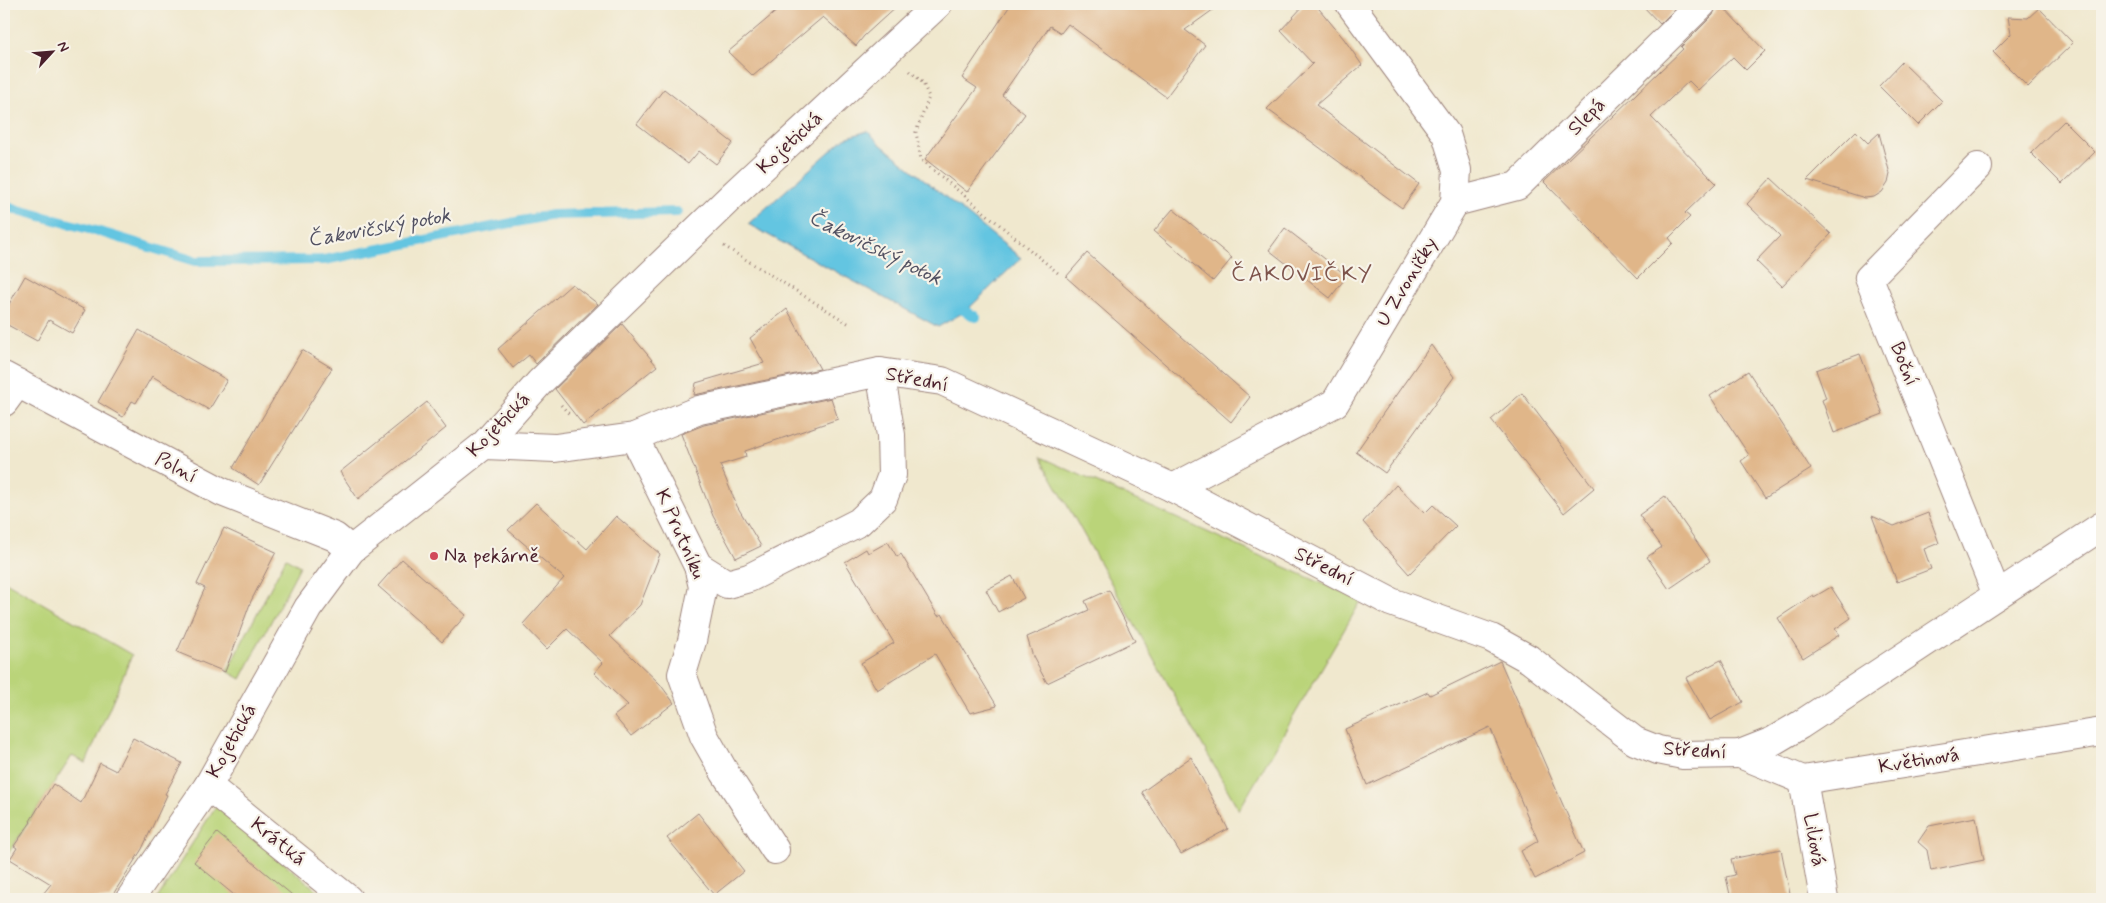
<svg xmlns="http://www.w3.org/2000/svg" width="2106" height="903" font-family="Mynerve,sans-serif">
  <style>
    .green { fill: #bad479; stroke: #827a52 }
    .water { fill: #63c5e1; stroke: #567286 }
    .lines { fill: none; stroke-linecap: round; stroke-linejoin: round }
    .stream { stroke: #63c5e1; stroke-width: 10 }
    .building { fill: #e0b689 }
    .minor-casing { stroke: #9d847c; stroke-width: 30 }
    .path { stroke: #9d847c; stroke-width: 3; stroke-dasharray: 1 4; stroke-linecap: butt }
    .minor { stroke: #fff; stroke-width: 28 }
    .poi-dot { fill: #d1495b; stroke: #f7f3e8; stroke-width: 2 }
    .labels { text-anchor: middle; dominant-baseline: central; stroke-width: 4.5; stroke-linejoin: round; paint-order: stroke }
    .street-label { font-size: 20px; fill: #4a1f2b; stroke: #f7f3e8 }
    .poi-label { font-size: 20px; fill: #4a1f2b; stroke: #f7f3e8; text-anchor: start }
    .water-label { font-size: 21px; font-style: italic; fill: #525162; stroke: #f7f3e8 }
    .quarter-label { font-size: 22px; letter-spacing: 1px; fill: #7e544c; stroke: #f7f3e8 }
  </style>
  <rect width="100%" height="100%" fill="#f7f3e8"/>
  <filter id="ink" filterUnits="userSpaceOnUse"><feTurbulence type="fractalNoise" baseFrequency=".02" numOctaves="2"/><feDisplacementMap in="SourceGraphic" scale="10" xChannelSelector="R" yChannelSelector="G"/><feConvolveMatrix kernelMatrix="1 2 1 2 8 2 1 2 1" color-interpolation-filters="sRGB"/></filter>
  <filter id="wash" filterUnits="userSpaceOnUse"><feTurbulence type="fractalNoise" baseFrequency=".0096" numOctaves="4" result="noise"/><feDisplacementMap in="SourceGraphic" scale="20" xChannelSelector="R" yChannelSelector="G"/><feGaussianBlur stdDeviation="1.12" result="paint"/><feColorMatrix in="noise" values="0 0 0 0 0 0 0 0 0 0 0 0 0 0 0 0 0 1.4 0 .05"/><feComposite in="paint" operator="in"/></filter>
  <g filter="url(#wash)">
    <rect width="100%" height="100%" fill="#f0e8ce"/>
    <g class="green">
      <path d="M 1040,457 L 1361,601 L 1239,810 Z"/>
      <path d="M 286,558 L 300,566 L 241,679 L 227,671 Z"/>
      <path d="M 4,581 L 132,655 L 86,763 L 72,756 L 4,860 Z"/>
      <path d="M 216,806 L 327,899 L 157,899 Z"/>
    </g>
    <path class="water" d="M 868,131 L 879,143 L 1021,258 L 966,311 L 938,327 L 748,224 L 845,138 Z"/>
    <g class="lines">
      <g class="stream">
        <path d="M 4,206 L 107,234 L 195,261 L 324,260 L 552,215 L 677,212"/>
        <path d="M 954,305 L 976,317"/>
      </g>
    </g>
    <g id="blocks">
      <g class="building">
        <path d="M 785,4 L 899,4 L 864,36 L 856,46 L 823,17 L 753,76 L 728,52 Z"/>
        <path d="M 1011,4 L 1221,4 L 1185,30 L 1205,45 L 1166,97 L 1068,24 L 1061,33 L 1050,26 L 1002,95 L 1025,114 L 967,192 L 925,159 L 977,88 L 962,78 Z"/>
        <path d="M 1305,4 L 1315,4 L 1344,39 L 1362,65 L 1316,105 L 1419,184 L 1402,208 L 1267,109 L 1313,64 L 1281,30 Z"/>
        <path d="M 1641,4 L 1680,4 L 1660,24 Z"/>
        <path d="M 1717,4 L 1720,4 L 1765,51 L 1746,70 L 1733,57 L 1698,90 L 1689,81 L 1651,117 L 1716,183 L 1685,213 L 1690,217 L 1669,238 L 1673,243 L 1638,278 L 1544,182 L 1683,49 L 1681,47 L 1713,15 Z"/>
        <path d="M 2039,8 L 2073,43 L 2028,87 L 1993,52 L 2011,34 L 2008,17 L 2028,18 Z"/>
        <path d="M 1902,62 L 1942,101 L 1918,125 L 1879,86 Z"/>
        <path d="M 664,89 L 733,143 L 716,164 L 699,151 L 688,164 L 637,124 Z"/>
        <path d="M 2064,121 L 2095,152 L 2062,184 L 2031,153 Z"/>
        <path d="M 1856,131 L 1868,143 L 1879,133 L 1890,174 L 1888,183 L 1882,192 L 1874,197 L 1865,198 L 1807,180 Z"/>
        <path d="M 1771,178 L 1831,234 L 1782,286 L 1756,261 L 1780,236 L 1747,204 Z"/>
        <path d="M 1173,209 L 1232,258 L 1213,281 L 1154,231 Z"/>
        <path d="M 1285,228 L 1347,276 L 1330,298 L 1269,250 Z"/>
        <path d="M 1087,253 L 1250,397 L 1231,422 L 1066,277 Z"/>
        <path d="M 25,276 L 85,310 L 72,333 L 49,320 L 37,341 L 4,323 L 4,313 Z"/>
        <path d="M 572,284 L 598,304 L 536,364 L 529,355 L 513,368 L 498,349 Z"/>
        <path d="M 787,309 L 820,369 L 694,395 L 696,383 L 764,363 L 750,338 Z"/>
        <path d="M 622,324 L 657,366 L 583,425 L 555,389 Z"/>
        <path d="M 139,330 L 227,380 L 209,410 L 152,376 L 136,403 L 132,401 L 123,417 L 98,402 Z"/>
        <path d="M 1431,345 L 1454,377 L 1385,473 L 1356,452 Z"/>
        <path d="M 302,350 L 332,368 L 259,485 L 233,468 Z"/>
        <path d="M 1860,354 L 1883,414 L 1834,433 L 1822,400 L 1826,398 L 1816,370 Z"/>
        <path d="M 1748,371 L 1811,469 L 1765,498 L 1741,461 L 1749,455 L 1710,396 Z"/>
        <path d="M 1522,393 L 1594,488 L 1564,513 L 1491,420 Z"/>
        <path d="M 831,398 L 838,419 L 745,451 L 746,457 L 720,465 L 737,506 L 761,546 L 736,558 L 713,516 L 681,434 L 704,425 Z"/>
        <path d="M 427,402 L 446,428 L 358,499 L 340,472 Z"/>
        <path d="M 1396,485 L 1425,513 L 1433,505 L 1456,526 L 1409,574 L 1363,522 Z"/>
        <path d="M 1665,496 L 1710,561 L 1669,589 L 1647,557 L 1662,547 L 1639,515 Z"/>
        <path d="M 536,503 L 587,549 L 616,516 L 660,554 L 640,605 L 610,636 L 660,684 L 674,703 L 631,736 L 614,716 L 628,705 L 594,673 L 603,663 L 567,629 L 547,649 L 523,624 L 564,578 L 508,530 Z"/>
        <path d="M 1928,513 L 1939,543 L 1924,549 L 1931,569 L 1897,582 L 1872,516 L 1894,526 Z"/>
        <path d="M 224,528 L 276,552 L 251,601 L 225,672 L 177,652 L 205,588 L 197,584 Z"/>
        <path d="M 888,542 L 897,557 L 901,554 L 938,616 L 942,614 L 997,706 L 970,713 L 935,654 L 877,690 L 861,663 L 894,643 L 845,562 L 866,549 L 868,553 Z"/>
        <path d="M 402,559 L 466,615 L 442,642 L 378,586 Z"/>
        <path d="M 1012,576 L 1024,598 L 998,612 L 986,590 Z"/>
        <path d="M 1831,587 L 1851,618 L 1835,629 L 1839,635 L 1803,658 L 1778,618 L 1813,595 L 1814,597 Z"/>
        <path d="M 1109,590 L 1135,641 L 1047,683 L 1033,657 L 1027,637 L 1089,610 L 1085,601 Z"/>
        <path d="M 1721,660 L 1743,702 L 1710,720 L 1686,678 Z"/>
        <path d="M 1500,661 L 1584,853 L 1535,879 L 1521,851 L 1538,841 L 1490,727 L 1367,785 L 1345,729 L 1428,692 L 1430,695 Z"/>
        <path d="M 133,738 L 182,763 L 165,794 L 167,795 L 142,849 L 110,899 L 39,899 L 51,884 L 10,859 L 17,848 L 14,846 L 31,822 L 30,821 L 53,784 L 81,803 L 100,763 L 116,771 Z"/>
        <path d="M 1191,757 L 1228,829 L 1181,854 L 1142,792 Z"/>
        <path d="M 698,813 L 744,871 L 714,895 L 667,838 Z"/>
        <path d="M 1976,817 L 1984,860 L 1931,871 L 1927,850 L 1918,842 L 1929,826 Z"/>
        <path d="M 217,833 L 245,856 L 297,899 L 239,899 L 194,862 Z"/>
        <path d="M 1781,849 L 1791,899 L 1731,899 L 1726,877 L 1735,875 L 1731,859 Z"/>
      </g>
    </g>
  </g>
  <g filter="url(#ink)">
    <use href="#blocks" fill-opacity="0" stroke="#9d847c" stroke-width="1"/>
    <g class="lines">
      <defs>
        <g id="minor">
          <path d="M 1978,167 L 1869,278 L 1997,595"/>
          <path d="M 1455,202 L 1517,186 L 1702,4"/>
          <path d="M 4,376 L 222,492 L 335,537 L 351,550"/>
          <path d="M 4,402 L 18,383"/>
          <path d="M 634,437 L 698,566 L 703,587 L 692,641 L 682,674 L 704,736 L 725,773 L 775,850"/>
          <path d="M 484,445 L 555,448 L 634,437 L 699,410 L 880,372 L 942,381 L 1173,488 L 1391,602 L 1491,638 L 1529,659 L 1635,741 L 1658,750 L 1683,755 L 1740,754 L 1773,741 L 1800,725 L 2102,526"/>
          <path d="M 1173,488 L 1335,403 L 1455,202 L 1457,170 L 1446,134 L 1350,4"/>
          <path d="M 698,566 L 727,584 L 749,578 L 859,522 L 883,499 L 892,475 L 891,435 L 880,372"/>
          <path d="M 1740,754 L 1803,780 L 2102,732"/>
          <path d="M 1803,780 L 1824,899"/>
          <path d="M 208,786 L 348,899"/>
          <path d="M 130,899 L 208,786 L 308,608 L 351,550 L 484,445 L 540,382 L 734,194 L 938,4"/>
        </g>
      </defs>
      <use href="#minor" class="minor-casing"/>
      <g class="path">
        <path d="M 910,71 L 923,83 L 929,97 L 916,132 L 921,160 L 1058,273"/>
        <path d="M 724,246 L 851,325"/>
        <path d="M 561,405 L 570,415"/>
      </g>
      <use href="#minor" class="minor"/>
    </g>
  </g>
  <circle class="poi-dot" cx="434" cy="556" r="5"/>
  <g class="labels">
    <g class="street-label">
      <text transform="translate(1587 117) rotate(-45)">Slepá</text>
      <text transform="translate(790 143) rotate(-43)">Kojetická</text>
      <text transform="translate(1407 282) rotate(-59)">U Zvoničky</text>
      <text transform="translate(1904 364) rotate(68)">Boční</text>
      <text transform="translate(917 380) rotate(11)">Střední</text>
      <text transform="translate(499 425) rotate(-46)">Kojetická</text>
      <text transform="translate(176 468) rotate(28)">Polní</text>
      <text transform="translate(680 534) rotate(66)">K Prutníku</text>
      <text transform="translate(1324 567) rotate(27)">Střední</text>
      <text transform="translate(232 741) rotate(-61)">Kojetická</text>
      <text transform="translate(1695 751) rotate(4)">Střední</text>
      <text transform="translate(1919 761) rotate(-9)">Květinová</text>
      <text transform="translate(1814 840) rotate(80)">Liliová</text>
      <text transform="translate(278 842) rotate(39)">Krátká</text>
    </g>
    <g class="poi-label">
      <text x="444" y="556">Na pekárně</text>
    </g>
    <g class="water-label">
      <text transform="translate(379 228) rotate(-10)">Čakovičský potok</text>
      <text transform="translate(875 248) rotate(26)">Čakovičský potok</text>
    </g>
    <g class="quarter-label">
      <text x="1302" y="275">ČAKOVIČKY</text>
    </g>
  </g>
  <rect width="2106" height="903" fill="none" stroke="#f7f3e8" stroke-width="20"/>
  <g transform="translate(52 52) rotate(64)" stroke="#f7f3e8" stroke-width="4" paint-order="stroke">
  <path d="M0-4L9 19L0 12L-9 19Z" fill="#4a1f2b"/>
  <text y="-8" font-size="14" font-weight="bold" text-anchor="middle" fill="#4a1f2b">N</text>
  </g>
</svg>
